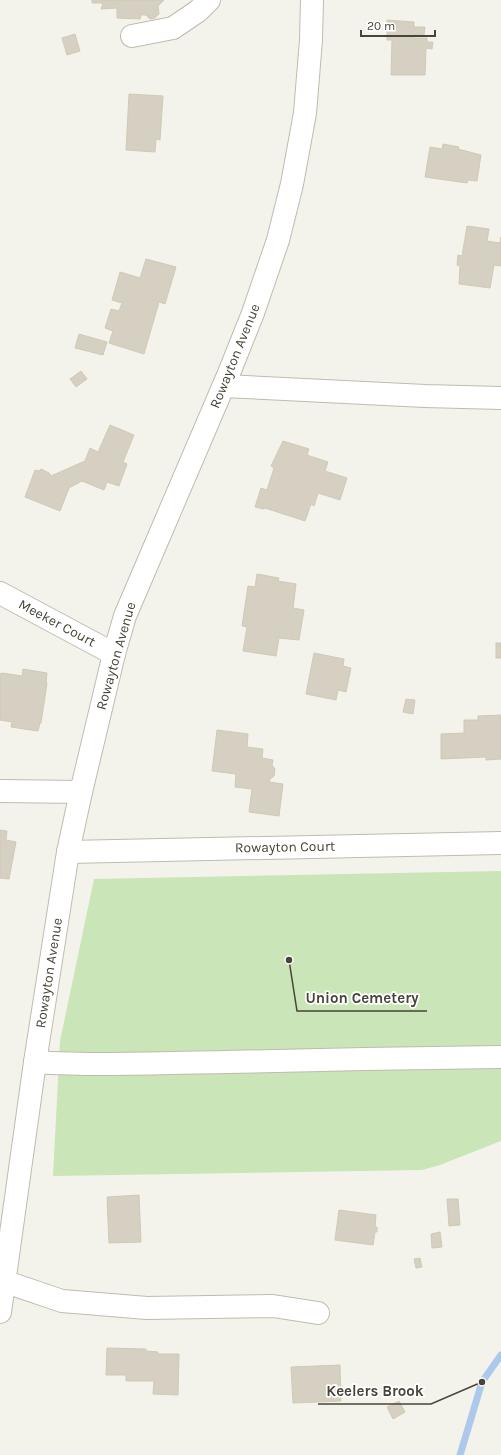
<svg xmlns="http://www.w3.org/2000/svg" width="501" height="1455" font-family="Karla,sans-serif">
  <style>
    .green { fill: #cae5b7 }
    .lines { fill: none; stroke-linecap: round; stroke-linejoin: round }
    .stream { stroke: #acc9ec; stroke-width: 7 }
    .building { fill: #d5d0c1; stroke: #d0c9b5 }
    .minor-casing { stroke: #bfbcae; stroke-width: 24 }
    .minor { stroke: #fff; stroke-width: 22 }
    .labels { text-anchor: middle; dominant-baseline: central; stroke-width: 3.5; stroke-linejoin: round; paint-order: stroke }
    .street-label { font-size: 14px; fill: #484439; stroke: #fff }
    .leader { fill: none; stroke: #484439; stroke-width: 1.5 }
    .callout-dot { fill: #484439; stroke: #fff; stroke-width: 1.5 }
    .callout-label { font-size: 15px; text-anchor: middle; font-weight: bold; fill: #484439; stroke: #fff; stroke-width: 3.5; stroke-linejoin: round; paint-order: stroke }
  </style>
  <rect width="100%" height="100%" fill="#f4f3eb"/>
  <path class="green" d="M 501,871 L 501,1141 L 440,1165 L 422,1170 L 53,1176 L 60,1041 L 94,879 Z"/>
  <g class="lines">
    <path class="stream" d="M 460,1455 L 482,1382 L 501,1355"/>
  </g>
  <g class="building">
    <path d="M 92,0 L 164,0 L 158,6 L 159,14 L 155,18 L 150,19 L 146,15 L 141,15 L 140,19 L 117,18 L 117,8 L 101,9 L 103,3 L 92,3 Z"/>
    <path d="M 387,20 L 414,22 L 414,27 L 425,27 L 424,35 L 414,35 L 413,38 L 427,38 L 427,42 L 433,42 L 432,49 L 426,48 L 425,75 L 391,75 L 392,40 L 387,40 Z"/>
    <path d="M 75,34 L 80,51 L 67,55 L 62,38 Z"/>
    <path d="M 129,94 L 163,96 L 160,140 L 156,139 L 155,152 L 126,150 Z"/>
    <path d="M 443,144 L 459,147 L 458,149 L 481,155 L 477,181 L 468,180 L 467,183 L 425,177 L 430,147 L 442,149 Z"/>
    <path d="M 467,226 L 489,229 L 487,241 L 500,243 L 501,237 L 501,266 L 494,265 L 490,288 L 459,284 L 460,266 L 457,265 L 458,255 L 462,256 Z"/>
    <path d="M 146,259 L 176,267 L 165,304 L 159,302 L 144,354 L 109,343 L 113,331 L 105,328 L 111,309 L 119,311 L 122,303 L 112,300 L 120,272 L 140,278 Z"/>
    <path d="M 79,334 L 107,342 L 103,355 L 75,348 Z"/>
    <path d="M 81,371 L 87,379 L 76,387 L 70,379 Z"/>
    <path d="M 110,425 L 134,435 L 123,462 L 127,464 L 119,486 L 107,482 L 104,490 L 82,481 L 69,488 L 60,511 L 25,497 L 35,470 L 39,471 L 41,469 L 49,473 L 51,476 L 85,461 L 90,448 L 98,452 Z"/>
    <path d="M 283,441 L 309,449 L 307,455 L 328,462 L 325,471 L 347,478 L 340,500 L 318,493 L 314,506 L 311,504 L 305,521 L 265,508 L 264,509 L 255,507 L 261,488 L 267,490 L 274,468 L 271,466 Z"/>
    <path d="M 257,574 L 279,578 L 278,581 L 296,584 L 293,608 L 304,610 L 299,640 L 279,638 L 276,656 L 243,651 L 247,627 L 242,626 L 248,586 L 255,587 Z"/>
    <rect x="496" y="643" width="5" height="15"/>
    <path d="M 314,653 L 344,659 L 343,666 L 351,668 L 346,692 L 338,690 L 336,700 L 306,694 Z"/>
    <path d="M 23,669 L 47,673 L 46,683 L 47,683 L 41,723 L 40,723 L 38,731 L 11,727 L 12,722 L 0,720 L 0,674 L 2,673 L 22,676 Z"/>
    <path d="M 406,699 L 415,700 L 413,714 L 403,712 Z"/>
    <path d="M 501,715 L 501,759 L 486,760 L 486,757 L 441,759 L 441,734 L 464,733 L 464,720 L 478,720 L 478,716 Z"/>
    <path d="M 217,730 L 248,734 L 247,747 L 263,749 L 262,758 L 273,760 L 272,765 L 275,769 L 274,776 L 270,779 L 269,782 L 283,784 L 279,816 L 249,812 L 252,789 L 235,787 L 236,774 L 212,771 Z"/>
    <path d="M 0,830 L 7,831 L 6,840 L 16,842 L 9,879 L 0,878 Z"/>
    <path d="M 139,1195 L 141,1242 L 109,1243 L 107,1197 Z"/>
    <path d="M 447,1199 L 458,1199 L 460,1225 L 449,1226 Z"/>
    <path d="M 339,1210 L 376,1215 L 375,1227 L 377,1227 L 377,1232 L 375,1232 L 373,1245 L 335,1240 Z"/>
    <path d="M 440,1232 L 442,1247 L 432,1248 L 431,1234 Z"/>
    <path d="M 420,1258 L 422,1267 L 416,1268 L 414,1259 Z"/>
    <path d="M 107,1348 L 146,1349 L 146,1351 L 158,1352 L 158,1354 L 179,1354 L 178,1395 L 153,1394 L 154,1381 L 126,1381 L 126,1375 L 106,1375 Z"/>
    <path d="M 340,1365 L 341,1401 L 293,1403 L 291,1367 Z"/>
    <path d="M 399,1401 L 405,1412 L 393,1419 L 387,1407 Z"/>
  </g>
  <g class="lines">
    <defs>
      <g id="minor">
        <path d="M 132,36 L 173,28 L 198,11 L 209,0"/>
        <path d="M 224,386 L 425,396 L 501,398"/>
        <path d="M 0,593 L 114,654"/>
        <path d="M 0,791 L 81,792"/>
        <path d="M 68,852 L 501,843"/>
        <path d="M 35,1062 C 99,1066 162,1063 226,1062 C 318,1060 409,1058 501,1057"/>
        <path d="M 0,1282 L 3,1281 L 62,1301 L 147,1308 L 273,1306 L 318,1313"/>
        <path d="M 0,1312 L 35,1062 L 68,852 L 81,792 L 114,654 L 125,616 L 229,373 L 253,313 L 278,240 L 292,184 L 305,113 L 311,40 L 312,0"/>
      </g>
    </defs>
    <use href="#minor" class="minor-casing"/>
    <use href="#minor" class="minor"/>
  </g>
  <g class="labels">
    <g class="street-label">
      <text transform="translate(235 356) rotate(-68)">Rowayton Avenue</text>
      <text transform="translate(57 623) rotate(28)">Meeker Court</text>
      <text transform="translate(116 656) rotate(-74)">Rowayton Avenue</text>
      <text transform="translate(285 847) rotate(-1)">Rowayton Court</text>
      <text transform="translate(49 973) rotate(-81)">Rowayton Avenue</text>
    </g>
  </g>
  <path class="leader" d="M289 960L297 1011H427M482 1382L431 1404H318"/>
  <g class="callout-dot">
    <circle cx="289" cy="960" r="4"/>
    <circle cx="482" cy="1382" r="4"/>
  </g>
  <g class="callout-label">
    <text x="362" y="1003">Union Cemetery</text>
    <text x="375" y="1396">Keelers Brook</text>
  </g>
  <path d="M361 30v6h74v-6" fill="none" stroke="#484439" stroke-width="2"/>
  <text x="367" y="30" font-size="12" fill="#484439" stroke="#ffffff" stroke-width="3" paint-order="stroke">20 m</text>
</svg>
